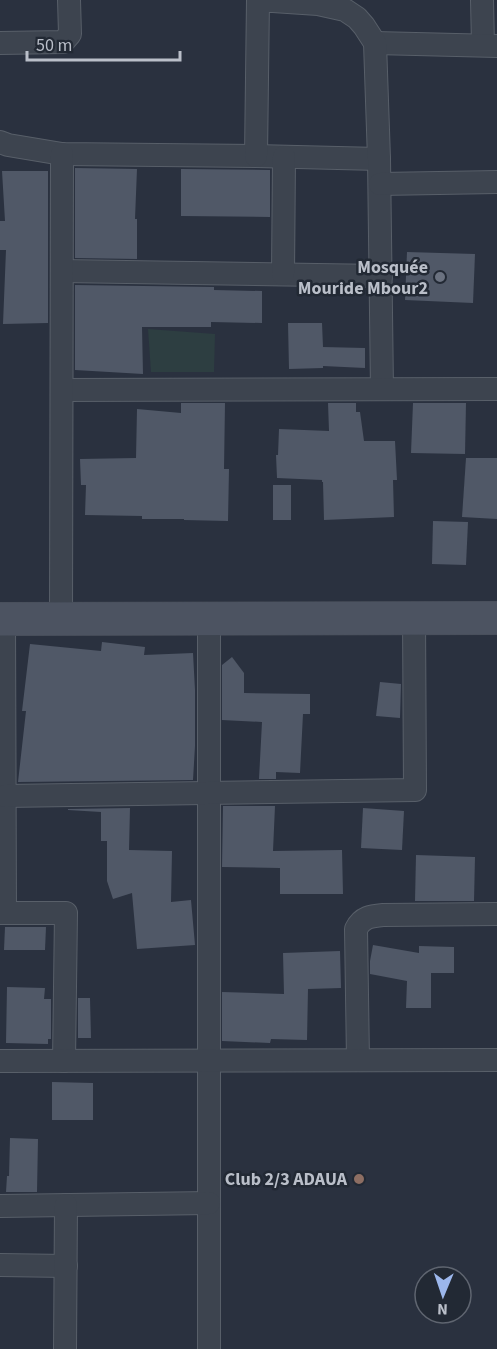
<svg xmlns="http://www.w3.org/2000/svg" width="497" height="1349" font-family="'Source Sans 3',sans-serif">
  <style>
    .green { fill: #2d3e41 }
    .building { fill: #505867 }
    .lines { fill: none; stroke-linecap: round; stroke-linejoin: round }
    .street-casing { stroke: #585f69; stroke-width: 24 }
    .secondary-casing { stroke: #474d58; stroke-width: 34 }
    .street { stroke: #3d444f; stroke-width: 22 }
    .secondary { stroke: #4c5361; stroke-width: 33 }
    .worship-dot { fill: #6b7280; stroke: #222934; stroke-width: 2 }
    .education-dot { fill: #8d6e63; stroke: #222934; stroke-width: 2 }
    .labels { text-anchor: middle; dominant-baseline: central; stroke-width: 5; stroke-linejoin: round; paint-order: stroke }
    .poi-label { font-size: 18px; font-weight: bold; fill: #babfc9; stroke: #222934; text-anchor: end }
  </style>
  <rect width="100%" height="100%" fill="#2a313f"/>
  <path class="green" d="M 148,329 L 215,334 L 214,372 L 151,372 Z"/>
  <g class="building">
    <path d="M 75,168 L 137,169 L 135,219 L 137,219 L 137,259 L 75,258 Z"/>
    <path d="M 181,169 L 270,170 L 270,217 L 181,216 Z"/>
    <path d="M 2,171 L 48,171 L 48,323 L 3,324 L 6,250 L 0,250 L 0,221 L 5,221 Z"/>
    <path d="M 407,252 L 475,254 L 473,303 L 405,300 Z"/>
    <path d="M 75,285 L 214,287 L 214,290 L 262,291 L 262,323 L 211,322 L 211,327 L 142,327 L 143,374 L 75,370 Z"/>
    <path d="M 288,323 L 322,323 L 323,347 L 365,348 L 365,368 L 323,366 L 323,368 L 289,369 Z"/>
    <path d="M 181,403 L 225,403 L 224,469 L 229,469 L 228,521 L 184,520 L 184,519 L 142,519 L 142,516 L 85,515 L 86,485 L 81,485 L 80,459 L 136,458 L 137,409 L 181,413 Z"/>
    <path d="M 328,403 L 356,403 L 356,412 L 360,412 L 364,441 L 395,441 L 397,480 L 393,480 L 394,517 L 324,520 L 323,482 L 322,482 L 322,480 L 277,478 L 276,455 L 278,455 L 279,429 L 329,431 Z"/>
    <path d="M 413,403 L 466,403 L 465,454 L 411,453 Z"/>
    <path d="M 466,458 L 497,458 L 497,519 L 462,517 Z"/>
    <rect x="273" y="485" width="18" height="35"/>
    <path d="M 433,521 L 468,522 L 466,565 L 432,564 Z"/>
    <path d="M 102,642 L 145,647 L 144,655 L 193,653 L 195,690 L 195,746 L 193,780 L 18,782 L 26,711 L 22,711 L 30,644 L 101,651 Z"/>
    <path d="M 232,657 L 244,673 L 244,693 L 310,694 L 310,714 L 303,714 L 300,773 L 276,772 L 276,779 L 259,779 L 262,722 L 222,720 L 222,665 Z"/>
    <path d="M 380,682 L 401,684 L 400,718 L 376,716 Z"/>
    <path d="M 223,806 L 275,806 L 273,851 L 342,850 L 343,894 L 280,894 L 280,868 L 222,867 Z"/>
    <path d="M 130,808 L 129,850 L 172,851 L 171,902 L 191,900 L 195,945 L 137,949 L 132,893 L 113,899 L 107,881 L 107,841 L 101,841 L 101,812 L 68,810 L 68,809 Z"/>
    <path d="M 363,808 L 404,811 L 402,850 L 361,848 Z"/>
    <path d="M 416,855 L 475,857 L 474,901 L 415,901 Z"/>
    <path d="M 5,927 L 46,927 L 45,950 L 4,950 Z"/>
    <path d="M 373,945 L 419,953 L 419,946 L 454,947 L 454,973 L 431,973 L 431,1008 L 406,1008 L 407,981 L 370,974 L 370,961 Z"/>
    <path d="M 340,951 L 341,988 L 308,989 L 307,1040 L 271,1039 L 270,1043 L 222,1041 L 222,992 L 284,994 L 283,953 Z"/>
    <path d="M 7,987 L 45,988 L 44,999 L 51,999 L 51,1039 L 48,1039 L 48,1044 L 6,1043 Z"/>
    <path d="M 78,998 L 90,998 L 91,1038 L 78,1038 Z"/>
    <path d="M 52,1082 L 93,1083 L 93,1120 L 52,1120 Z"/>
    <path d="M 10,1138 L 38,1139 L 37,1192 L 6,1192 L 7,1176 L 9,1176 Z"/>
  </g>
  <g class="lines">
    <defs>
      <g id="street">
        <path d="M 482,0 L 483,45"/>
        <path d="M 0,43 L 63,42 L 70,34 L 69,0"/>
        <path d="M 375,43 L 497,46"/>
        <path d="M 0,142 L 8,145 L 62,154 L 256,156 L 379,159"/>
        <path d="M 256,156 L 258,0 L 318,4 L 345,10 L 357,18 L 364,26 L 375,43 L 379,159 L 382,389"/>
        <path d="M 380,184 L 497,182"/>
        <path d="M 62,271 L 381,276"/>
        <path d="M 283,274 L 284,157"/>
        <path d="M 62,390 L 497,389"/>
        <path d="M 209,618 L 209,1349"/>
        <path d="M 4,619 L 5,913"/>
        <path d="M 61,620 L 62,154"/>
        <path d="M 5,796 L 415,790 L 414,618"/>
        <path d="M 0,913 L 66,913 L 64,1061"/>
        <path d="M 358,1060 L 356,929 C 362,917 371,916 383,915 L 497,914"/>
        <path d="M 0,1061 L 497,1060"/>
        <path d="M 0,1206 L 209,1203"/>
        <path d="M 0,1265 L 66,1266"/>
        <path d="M 65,1349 L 66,1205"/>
      </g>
      <path id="secondary" d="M 0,619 L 497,618"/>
    </defs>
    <use href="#street" class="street-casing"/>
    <use href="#secondary" class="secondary-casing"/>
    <use href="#street" class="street"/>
    <use href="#secondary" class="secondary"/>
  </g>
  <circle class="worship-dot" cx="440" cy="277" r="6"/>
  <circle class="education-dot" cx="359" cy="1179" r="6"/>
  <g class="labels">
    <g class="poi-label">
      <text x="428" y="267">Mosquée<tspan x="428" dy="21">Mouride Mbour2</tspan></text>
      <text x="347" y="1179">Club 2/3 ADAUA</text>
    </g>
  </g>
  <g transform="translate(443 1295) rotate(182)"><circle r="28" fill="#222934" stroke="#5f6570" stroke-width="1.5"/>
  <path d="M0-4.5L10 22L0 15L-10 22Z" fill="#9cb7ec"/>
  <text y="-9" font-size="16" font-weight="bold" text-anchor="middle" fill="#babfc9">N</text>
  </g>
  <path d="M27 51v9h153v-9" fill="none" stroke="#babfc9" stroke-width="3"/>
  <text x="36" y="51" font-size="18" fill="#babfc9" stroke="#222934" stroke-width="4.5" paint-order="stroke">50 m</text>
</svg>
